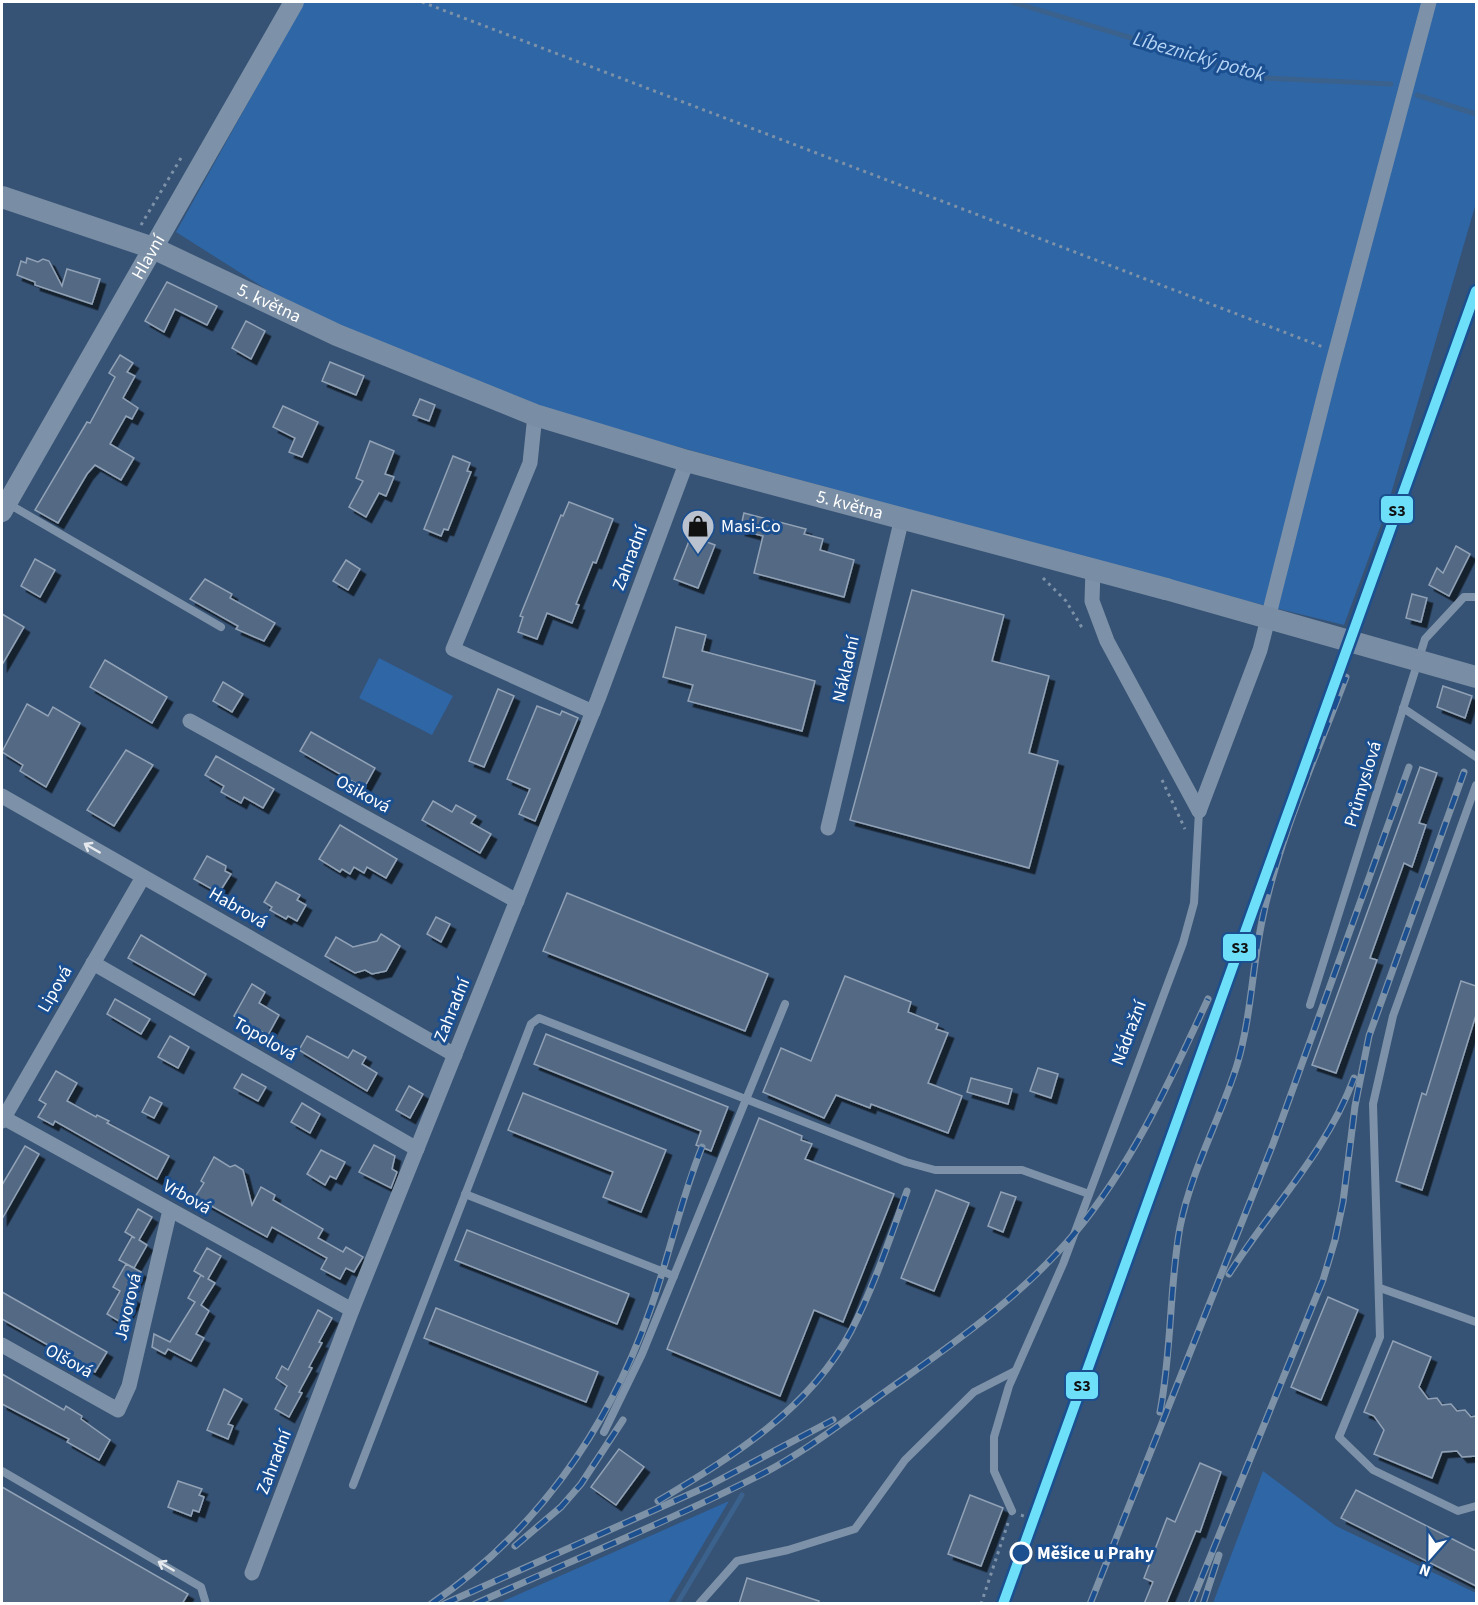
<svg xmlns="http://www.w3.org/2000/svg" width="1478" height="1605" font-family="'Source Sans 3',sans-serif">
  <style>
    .green { fill: #2f66a5 }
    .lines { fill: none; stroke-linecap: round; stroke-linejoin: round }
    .stream { stroke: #3b618d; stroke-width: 5 }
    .building { fill: #526984; stroke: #92a2b6; stroke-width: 1.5; filter: url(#shadow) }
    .path { stroke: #7d92a8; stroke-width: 3; stroke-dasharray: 3 4.5; stroke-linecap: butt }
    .service { stroke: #7d92a8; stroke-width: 8 }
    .minor { stroke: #7d92a8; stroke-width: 15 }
    .tertiary { stroke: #7d92a8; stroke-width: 20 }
    .secondary { stroke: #798da4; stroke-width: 22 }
    .rail-casing { stroke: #7e92a7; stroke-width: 7 }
    .rail { stroke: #1b4f8f; stroke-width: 4.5; stroke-dasharray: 14; stroke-linecap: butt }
    .secondary-bridge { stroke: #798da4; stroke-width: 22 }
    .rail-1-casing { stroke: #1b4f8f; stroke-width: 15 }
    .rail-1 { stroke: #6ddff8; stroke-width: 10 }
    .oneway { stroke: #e5e9ee }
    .stop-dot { fill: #1b4f8f; stroke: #fff; stroke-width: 3 }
    .labels { text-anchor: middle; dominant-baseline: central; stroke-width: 6; stroke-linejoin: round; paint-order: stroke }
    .street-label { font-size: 18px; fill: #fff; stroke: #1b4f8f }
    .poi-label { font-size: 18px; fill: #fff; stroke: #1b4f8f; text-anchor: start }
    .stop-label { font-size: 18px; font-weight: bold; fill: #fff; stroke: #1b4f8f; text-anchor: start }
    .water-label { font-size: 20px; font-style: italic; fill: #b5d3f5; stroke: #1b4f8f }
    .line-badge { stroke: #1b4f8f; stroke-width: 2 }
    .pale-badge-label { font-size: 16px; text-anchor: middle; font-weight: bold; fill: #111 }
  </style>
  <defs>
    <filter id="shadow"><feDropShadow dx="5.5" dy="5.5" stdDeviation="0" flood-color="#0009"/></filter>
  </defs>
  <rect width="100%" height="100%" fill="#365274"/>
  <g class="green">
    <path d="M 304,2 L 1476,2 L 1476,203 L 1386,511 L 1344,625 L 1211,592 L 554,413 L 291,305 L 176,232 Z"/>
    <path d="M 379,658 L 453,696 L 432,735 L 359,698 Z"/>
    <path d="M 1263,1471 L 1336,1526 L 1476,1593 L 1476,1603 L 1213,1603 Z"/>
    <path d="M 729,1501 L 668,1603 L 499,1603 Z"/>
  </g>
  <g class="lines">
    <g class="stream">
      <path d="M 1012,2 L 1264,78 L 1391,84"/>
      <path d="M 1417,95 L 1476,114"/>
      <path d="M 677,1604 L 742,1495"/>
    </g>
  </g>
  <g class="building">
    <path d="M 27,258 L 38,262 L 43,259 L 49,261 L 62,286 L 67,269 L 100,279 L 92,304 L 35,285 L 35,282 L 17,275 L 21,261 L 26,263 Z"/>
    <path d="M 167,282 L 217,306 L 207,325 L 175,309 L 164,332 L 145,321 Z"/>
    <path d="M 246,321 L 265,331 L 251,359 L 232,348 Z"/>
    <path d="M 120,355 L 133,363 L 127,372 L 135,376 L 123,398 L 138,408 L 132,419 L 126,416 L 110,444 L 134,458 L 121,480 L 95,465 L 87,474 L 58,523 L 35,510 L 87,422 L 90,423 L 115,377 L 109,373 Z"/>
    <path d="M 330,362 L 364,376 L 356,395 L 322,381 Z"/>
    <path d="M 420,399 L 435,405 L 429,421 L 413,415 Z"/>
    <path d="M 283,406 L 318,422 L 302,457 L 289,452 L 295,438 L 273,427 Z"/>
    <path d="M 370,441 L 394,451 L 385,474 L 394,477 L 386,496 L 379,493 L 366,517 L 349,507 L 363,481 L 356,478 Z"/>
    <path d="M 453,456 L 470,463 L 467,471 L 471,472 L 448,530 L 444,529 L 441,536 L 424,529 Z"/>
    <path d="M 569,502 L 613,519 L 596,563 L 593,562 L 576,604 L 579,605 L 572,623 L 547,613 L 537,639 L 518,632 L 523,617 L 520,616 L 561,515 L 563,516 Z"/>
    <path d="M 744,513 L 806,529 L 804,534 L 823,539 L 820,550 L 854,560 L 844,597 L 754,573 L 763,536 L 740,530 Z"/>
    <path d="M 691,536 L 715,545 L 698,588 L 674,579 Z"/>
    <path d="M 1456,546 L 1470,554 L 1449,596 L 1429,585 L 1437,568 L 1443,573 Z"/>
    <path d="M 35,559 L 55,570 L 40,597 L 21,586 Z"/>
    <path d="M 346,560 L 360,569 L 348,590 L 333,581 Z"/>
    <path d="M 205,579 L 232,594 L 230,598 L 275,623 L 264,641 L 236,629 L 238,626 L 190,599 Z"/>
    <path d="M 912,590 L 1004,615 L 992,661 L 1049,676 L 1029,753 L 1058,761 L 1029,868 L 850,820 Z"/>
    <path d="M 1412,594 L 1427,598 L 1421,622 L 1406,618 Z"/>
    <path d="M 2,614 L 24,627 L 2,665 Z"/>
    <path d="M 676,627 L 706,635 L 702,651 L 815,681 L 802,731 L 688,701 L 693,685 L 663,677 Z"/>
    <path d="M 105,660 L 167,697 L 152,723 L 90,687 Z"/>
    <path d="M 223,682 L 243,694 L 232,712 L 213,701 Z"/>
    <path d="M 1443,686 L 1472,696 L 1465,718 L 1437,707 Z"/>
    <path d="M 498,689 L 514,696 L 484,767 L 469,761 Z"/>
    <path d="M 27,704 L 48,716 L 53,707 L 80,723 L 46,787 L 20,771 L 23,765 L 2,752 Z"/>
    <path d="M 537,706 L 560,715 L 562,711 L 578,718 L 535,821 L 519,814 L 530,789 L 507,779 Z"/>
    <path d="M 311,732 L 375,768 L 364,788 L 300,751 Z"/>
    <path d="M 126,750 L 153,765 L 114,826 L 87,810 Z"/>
    <path d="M 216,756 L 274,789 L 263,808 L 244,797 L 241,803 L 221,792 L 224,786 L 205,775 Z"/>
    <path d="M 1420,767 L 1437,773 L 1419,823 L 1426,825 L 1412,867 L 1404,863 L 1370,958 L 1377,960 L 1336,1073 L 1312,1065 Z"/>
    <path d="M 433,801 L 452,812 L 456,805 L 476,816 L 471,823 L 491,834 L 480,853 L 422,820 Z"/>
    <path d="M 340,825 L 397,859 L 386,878 L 367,867 L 364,873 L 354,867 L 350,874 L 342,869 L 340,872 L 319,859 Z"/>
    <path d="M 207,856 L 226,866 L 225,871 L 231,874 L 219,893 L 194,879 Z"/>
    <path d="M 276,882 L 300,895 L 297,900 L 306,905 L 297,921 L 288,916 L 286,919 L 270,910 L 272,907 L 264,902 Z"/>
    <path d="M 567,893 L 768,974 L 745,1031 L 543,951 Z"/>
    <path d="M 436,917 L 450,924 L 441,942 L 427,934 Z"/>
    <path d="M 381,934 L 400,946 L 386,971 L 372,974 L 365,970 L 355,973 L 325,956 L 336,937 L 353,947 L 377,941 Z"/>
    <path d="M 141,935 L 206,974 L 194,995 L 128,958 Z"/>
    <path d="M 845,976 L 911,1002 L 908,1012 L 938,1024 L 936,1029 L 948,1033 L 928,1083 L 962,1096 L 948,1133 L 871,1104 L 870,1108 L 836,1095 L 824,1118 L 763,1092 L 781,1048 L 811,1061 Z"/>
    <path d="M 1461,981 L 1476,986 L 1476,1015 L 1422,1190 L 1396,1181 L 1422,1093 L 1426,1095 Z"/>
    <path d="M 252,984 L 265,992 L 259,1003 L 279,1015 L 268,1035 L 255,1028 L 246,1030 L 245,1022 L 234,1016 Z"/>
    <path d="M 115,999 L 150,1019 L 141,1034 L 107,1014 Z"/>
    <path d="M 546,1034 L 728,1107 L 711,1151 L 696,1145 L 701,1131 L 534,1064 Z"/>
    <path d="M 170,1036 L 189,1047 L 178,1068 L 158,1057 Z"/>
    <path d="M 307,1036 L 348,1058 L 353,1050 L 366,1057 L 362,1064 L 377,1073 L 367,1091 L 299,1050 Z"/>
    <path d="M 1038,1068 L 1058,1074 L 1051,1098 L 1030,1091 Z"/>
    <path d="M 56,1071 L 77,1083 L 67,1101 L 96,1117 L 97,1115 L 109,1121 L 107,1123 L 169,1156 L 157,1179 L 55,1121 L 53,1125 L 38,1117 L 46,1104 L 39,1100 Z"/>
    <path d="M 242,1074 L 266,1087 L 258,1101 L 234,1088 Z"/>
    <path d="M 971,1078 L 1012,1089 L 1008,1104 L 967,1092 Z"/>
    <path d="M 409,1086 L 423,1094 L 410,1118 L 396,1110 Z"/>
    <path d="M 523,1093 L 666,1150 L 641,1212 L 603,1197 L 613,1172 L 508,1130 Z"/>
    <path d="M 150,1097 L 162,1103 L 154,1118 L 142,1112 Z"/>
    <path d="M 302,1103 L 320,1114 L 310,1133 L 291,1122 Z"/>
    <path d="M 759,1118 L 802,1136 L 801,1140 L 812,1144 L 805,1159 L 894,1194 L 843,1322 L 814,1310 L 780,1396 L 667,1349 Z"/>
    <path d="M 374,1145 L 395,1156 L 392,1169 L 397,1172 L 391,1188 L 359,1172 Z"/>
    <path d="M 25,1146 L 39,1154 L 2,1219 L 2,1185 Z"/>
    <path d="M 321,1150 L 345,1162 L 336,1179 L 330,1176 L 325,1185 L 307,1174 Z"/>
    <path d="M 214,1157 L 230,1167 L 235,1165 L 243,1170 L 252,1205 L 261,1187 L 275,1195 L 273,1200 L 323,1229 L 318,1238 L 343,1252 L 346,1247 L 363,1257 L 354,1272 L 346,1268 L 340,1279 L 321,1269 L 327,1258 L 272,1227 L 267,1237 L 195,1197 L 204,1183 L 201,1181 Z"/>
    <path d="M 936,1190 L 969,1203 L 934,1291 L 901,1278 Z"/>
    <path d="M 1001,1192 L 1016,1197 L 1003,1232 L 988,1226 Z"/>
    <path d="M 138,1209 L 152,1217 L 139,1240 L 147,1245 L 134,1268 L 119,1260 L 132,1237 L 135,1238 L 125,1232 Z"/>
    <path d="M 467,1230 L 629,1294 L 617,1324 L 455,1260 Z"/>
    <path d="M 207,1248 L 221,1256 L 208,1279 L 215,1283 L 201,1305 L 209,1311 L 196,1334 L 204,1338 L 191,1361 L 168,1349 L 165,1354 L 152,1347 L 154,1334 L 170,1342 L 195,1302 L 188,1298 L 201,1275 L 204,1277 L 194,1271 Z"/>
    <path d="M 126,1264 L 141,1272 L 128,1295 L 135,1299 L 122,1323 L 107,1314 L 120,1291 L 113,1287 Z"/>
    <path d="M 2,1292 L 107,1352 L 95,1372 L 81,1364 L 79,1367 L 46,1348 L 48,1345 L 2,1319 Z"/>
    <path d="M 1328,1297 L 1358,1310 L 1321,1400 L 1291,1387 Z"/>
    <path d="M 436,1308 L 598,1372 L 586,1402 L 424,1338 Z"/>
    <path d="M 318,1310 L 332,1318 L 319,1342 L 322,1343 L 309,1367 L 312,1368 L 299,1392 L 302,1393 L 289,1417 L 275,1409 L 287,1386 L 276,1378 L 282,1366 L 288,1370 Z"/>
    <path d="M 1393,1341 L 1431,1357 L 1419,1387 L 1428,1399 L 1437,1398 L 1442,1405 L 1451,1404 L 1457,1411 L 1465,1410 L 1471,1417 L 1476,1416 L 1476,1456 L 1462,1457 L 1457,1451 L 1442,1452 L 1432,1478 L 1374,1454 L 1384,1430 L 1374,1416 L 1364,1412 Z"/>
    <path d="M 2,1374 L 64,1410 L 66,1406 L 82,1416 L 81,1419 L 110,1440 L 99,1460 L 67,1442 L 69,1439 L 2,1404 Z"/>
    <path d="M 224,1389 L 242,1399 L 228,1424 L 233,1426 L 228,1439 L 207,1430 Z"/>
    <path d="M 619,1449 L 644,1467 L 616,1505 L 591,1487 Z"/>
    <path d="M 1200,1463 L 1221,1472 L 1200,1532 L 1196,1531 L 1166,1604 L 1144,1604 L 1153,1582 L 1144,1578 L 1167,1518 L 1175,1522 Z"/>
    <path d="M 178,1481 L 202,1489 L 199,1495 L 204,1497 L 199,1512 L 193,1510 L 191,1516 L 168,1507 Z"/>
    <path d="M 2,1487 L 188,1594 L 182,1604 L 2,1604 Z"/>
    <path d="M 1356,1490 L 1476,1551 L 1476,1586 L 1341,1518 Z"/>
    <path d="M 970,1495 L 1003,1508 L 981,1566 L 948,1554 Z"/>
    <path d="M 747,1578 L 819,1601 L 818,1604 L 739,1604 Z"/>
  </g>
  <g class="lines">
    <g class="path">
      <path d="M 422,2 L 1323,347"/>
      <path d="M 141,225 L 181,158"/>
      <path d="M 1043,578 L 1066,601 L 1084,631"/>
      <path d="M 1162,780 L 1185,829"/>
      <path d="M 1021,1515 L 1039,1522 L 1042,1512"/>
      <path d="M 981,1604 L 1008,1523"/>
    </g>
    <g class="service">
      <path d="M 7,503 L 221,627"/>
      <path d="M 1403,708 L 1476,757"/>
      <path d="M 1476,785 L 1393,1016 L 1373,1104 L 1380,1337 L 1339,1437 L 1373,1470 L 1458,1511 L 1476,1506"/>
      <path d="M 1310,1005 L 1425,639 L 1464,597 L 1476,597"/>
      <path d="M 465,1194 L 674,1276"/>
      <path d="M 1380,1288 L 1476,1322"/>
      <path d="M 604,1432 L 642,1354 L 785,1004"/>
      <path d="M 2,1471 L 201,1587 L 206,1604"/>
      <path d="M 353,1485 L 531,1024 L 539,1018 L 906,1162 L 935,1170 L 1022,1170 L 1089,1194"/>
      <path d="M 1012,1511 L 994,1471 L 994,1437 L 1009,1386 L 1063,1264 L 1183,943 L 1194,903 L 1199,811"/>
      <path d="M 699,1604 L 737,1561 L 788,1550 L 855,1529 L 905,1460 L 974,1392 L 1015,1371"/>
    </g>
    <g class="minor">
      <path d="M 535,415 L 530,463 L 453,649 L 593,712"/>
      <path d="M 1093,569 L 1092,601 L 1107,641 L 1199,811"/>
      <path d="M 190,721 L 517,901"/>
      <path d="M 2,796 L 455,1055"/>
      <path d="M 1199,811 L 1260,650 L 1329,377 L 1429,2"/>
      <path d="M 828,828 L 902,518"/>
      <path d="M 93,963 L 417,1149"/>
      <path d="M 4,1118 L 352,1310"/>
      <path d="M 2,1121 L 143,877"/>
      <path d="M 2,1345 L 118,1410 L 129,1386 L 170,1210"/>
      <path d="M 252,1573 L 352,1310 L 598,699 L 687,461"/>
    </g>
    <path class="tertiary" id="s1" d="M 2,512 L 294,2"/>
    <path class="secondary" id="s2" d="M 2,197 L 153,248 L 337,335 L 535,415 L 687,461 L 1166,589"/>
    <defs>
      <g id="rail">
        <path d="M 1229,1274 C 1271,1208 1326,1153 1354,1078"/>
        <path d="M 1160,1412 C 1172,1350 1169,1289 1180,1227 C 1191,1171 1220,1119 1237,1065 C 1251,1018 1252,969 1262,921 C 1278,840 1317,754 1346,677"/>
        <path d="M 658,1501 C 732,1457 810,1409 851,1331 C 874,1287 890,1238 907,1191"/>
        <path d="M 515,1546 L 561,1507 L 581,1484 L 623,1420"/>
        <path d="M 431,1604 C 535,1533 607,1431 649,1313 C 669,1258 680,1201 702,1147"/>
        <path d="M 444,1604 L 708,1486 L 833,1420"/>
        <path d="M 475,1604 C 568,1562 663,1524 754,1478 C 807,1452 853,1414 902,1380 C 964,1336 1024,1293 1074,1234 C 1132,1165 1171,1079 1208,999"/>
        <path d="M 1090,1604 L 1273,1144 L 1409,767"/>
        <path d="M 1191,1604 L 1323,1280 L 1335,1240 L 1343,1202 L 1355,1106 L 1369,1036 L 1464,772"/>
        <path d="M 1203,1604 L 1219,1555"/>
      </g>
    </defs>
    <use href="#rail" class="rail-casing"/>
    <use href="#rail" class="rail"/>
    <path class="secondary-bridge" d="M 1166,589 L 1476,677"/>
    <defs>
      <path id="rail-1" d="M 1003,1604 L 1476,291"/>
    </defs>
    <use href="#rail-1" class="rail-1-casing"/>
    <use href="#rail-1" class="rail-1"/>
  </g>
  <defs><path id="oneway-shaft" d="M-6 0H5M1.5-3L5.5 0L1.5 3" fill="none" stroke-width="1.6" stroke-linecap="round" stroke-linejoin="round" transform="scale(1.5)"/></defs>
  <g class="oneway">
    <use href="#oneway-shaft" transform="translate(92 848) rotate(-150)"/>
    <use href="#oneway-shaft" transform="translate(166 1566) rotate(-150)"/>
  </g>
  <defs>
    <symbol id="shop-pin" viewBox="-11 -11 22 30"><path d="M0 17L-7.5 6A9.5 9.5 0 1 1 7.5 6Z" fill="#b9c2ce" stroke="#1b4f8f"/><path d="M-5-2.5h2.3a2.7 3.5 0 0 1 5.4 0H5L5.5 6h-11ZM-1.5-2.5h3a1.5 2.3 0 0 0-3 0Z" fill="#111"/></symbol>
  </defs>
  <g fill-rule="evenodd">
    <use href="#shop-pin" x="679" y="507" width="38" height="52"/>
  </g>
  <circle class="stop-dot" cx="1021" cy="1553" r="10"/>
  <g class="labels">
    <g class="street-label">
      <text stroke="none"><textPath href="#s1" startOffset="294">Hlavní</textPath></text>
      <text stroke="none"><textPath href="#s2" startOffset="288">5. května</textPath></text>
      <text stroke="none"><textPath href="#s2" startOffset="904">5. května</textPath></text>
      <text transform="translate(630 558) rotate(-69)">Zahradní</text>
      <text transform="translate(846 669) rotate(-77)">Nákladní</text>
      <text transform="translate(1363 784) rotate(-73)">Průmyslová</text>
      <text transform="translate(363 794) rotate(29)">Osiková</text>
      <text transform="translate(238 908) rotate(30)">Habrová</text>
      <text transform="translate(55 989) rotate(-60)">Lipová</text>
      <text transform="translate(452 1010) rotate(-68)">Zahradní</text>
      <text transform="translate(1129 1033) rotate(-69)">Nádražní</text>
      <text transform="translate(265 1039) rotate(30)">Topolová</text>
      <text transform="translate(187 1197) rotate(29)">Vrbová</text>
      <text transform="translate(128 1307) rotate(-77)">Javorová</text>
      <text transform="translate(69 1361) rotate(29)">Olšová</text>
      <text transform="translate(274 1462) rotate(-69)">Zahradní</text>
    </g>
    <g class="poi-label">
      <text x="721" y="526">Masi-Co</text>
    </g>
    <g class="stop-label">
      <text x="1037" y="1553">Měšice u Prahy</text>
    </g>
    <g class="water-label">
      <text transform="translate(1199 57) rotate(16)">Líbeznický potok</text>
    </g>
  </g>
  <g class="line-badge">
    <rect x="1380" y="495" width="34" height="29" rx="6" fill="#6ddff8"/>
    <rect x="1222" y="933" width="35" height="29" rx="6" fill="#6ddff8"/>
    <rect x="1065" y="1371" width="34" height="29" rx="6" fill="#6ddff8"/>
  </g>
  <g class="pale-badge-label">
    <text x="1397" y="516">S3</text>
    <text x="1240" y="953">S3</text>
    <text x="1082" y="1391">S3</text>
  </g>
  <rect width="1478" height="1605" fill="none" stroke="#ffffff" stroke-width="6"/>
  <g transform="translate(1430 1557) rotate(201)" stroke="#1b4f8f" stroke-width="4.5" paint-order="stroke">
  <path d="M0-4.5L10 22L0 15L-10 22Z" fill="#ffffff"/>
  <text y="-9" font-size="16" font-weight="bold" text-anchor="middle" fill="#ffffff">N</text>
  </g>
</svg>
